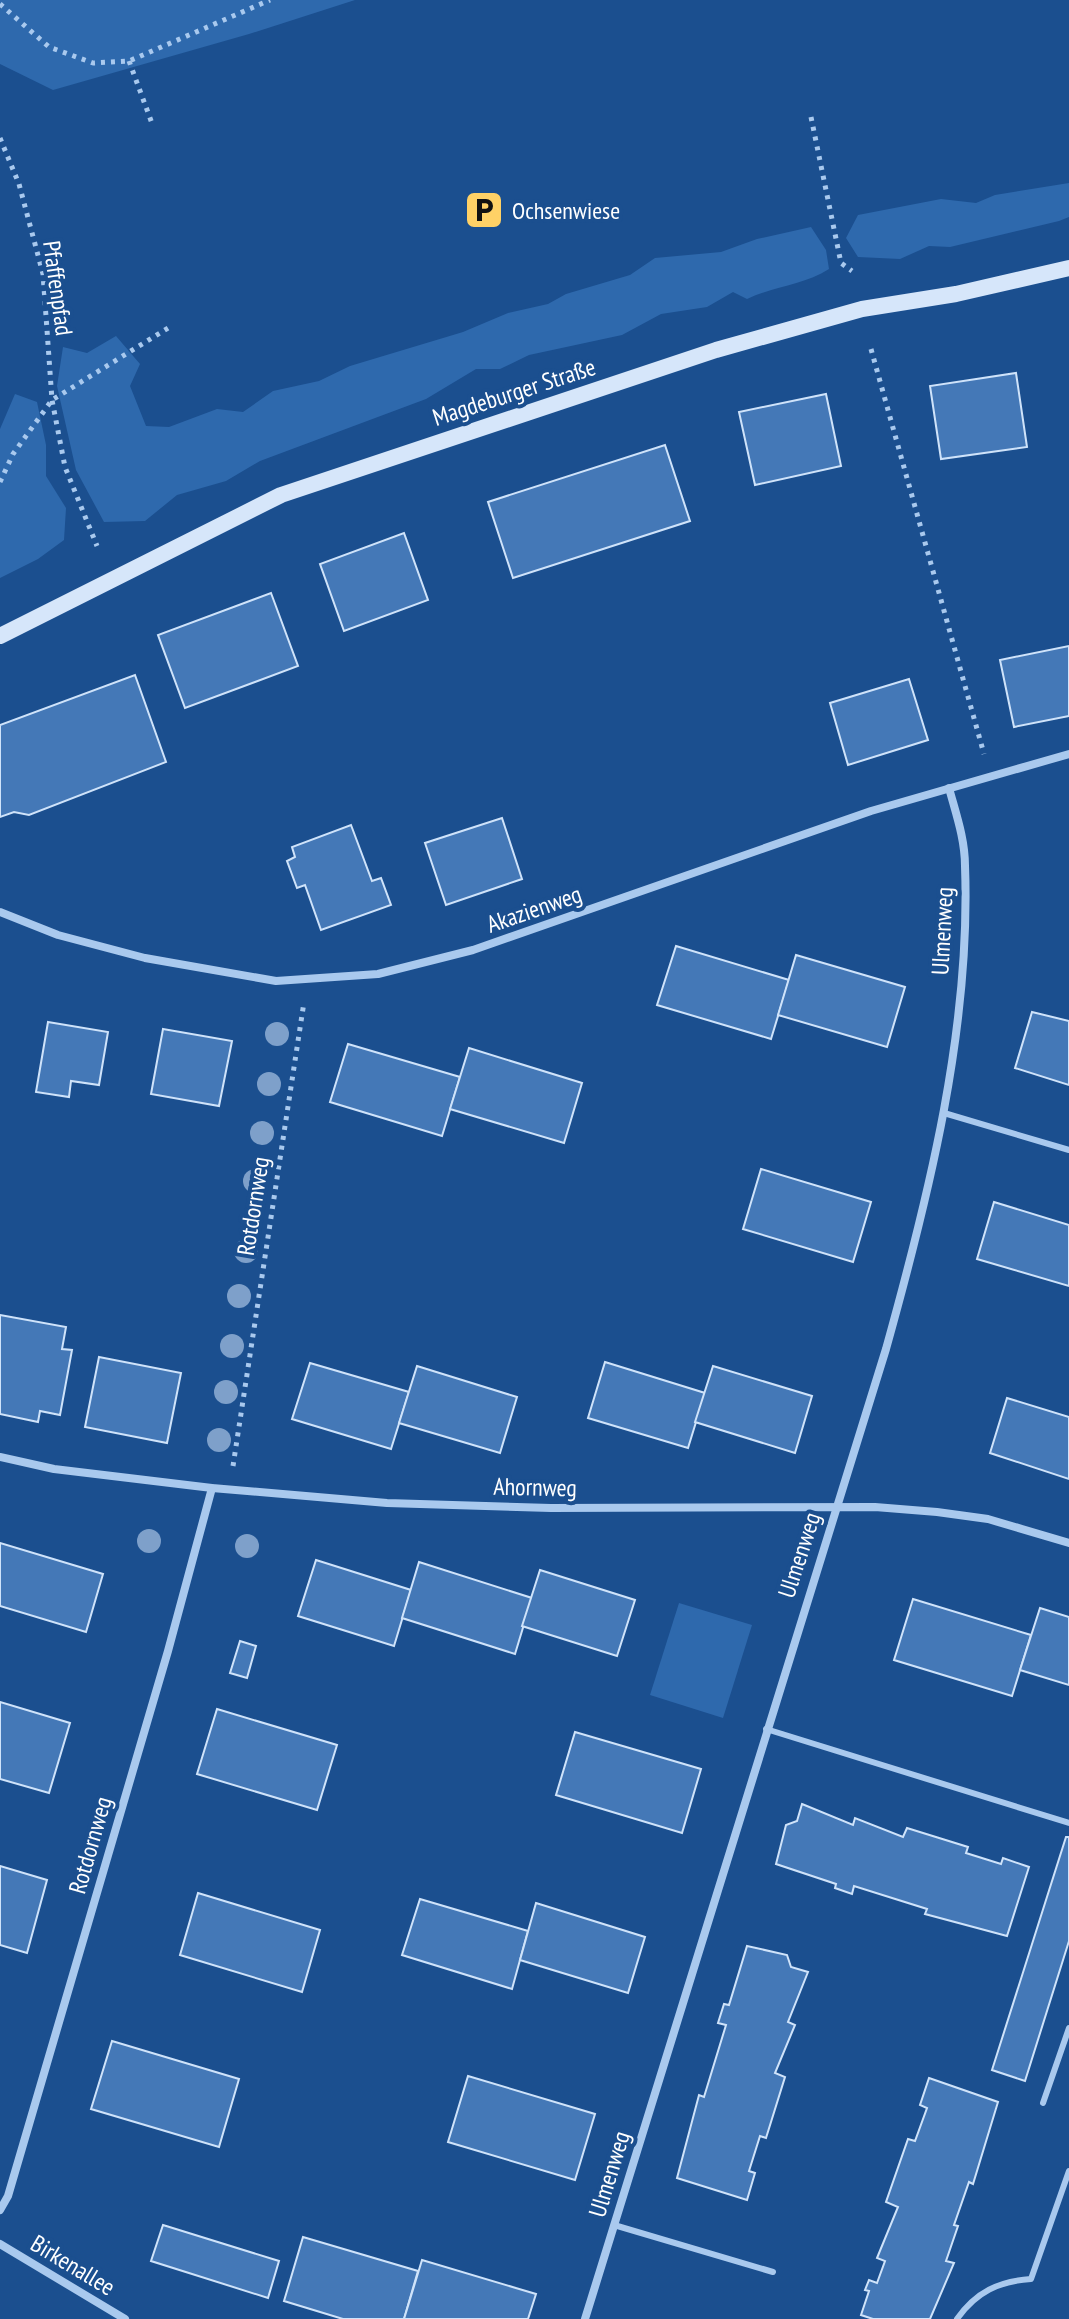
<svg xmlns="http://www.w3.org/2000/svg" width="1069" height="2319" font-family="'PT Sans Narrow',sans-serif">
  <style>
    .green { fill: #2e69ad }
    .building { fill: #4478b7; stroke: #cfe3fa; stroke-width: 2 }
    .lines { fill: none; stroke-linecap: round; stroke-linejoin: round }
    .path { stroke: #a9c9ee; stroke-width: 5; stroke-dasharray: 4 6; stroke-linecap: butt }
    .lane { stroke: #a9c9ee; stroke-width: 6 }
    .street { stroke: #a9c9ee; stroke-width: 8 }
    .secondary { stroke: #d6e6fa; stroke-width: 16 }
    .tree { fill: #7ea0ca }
    .labels { text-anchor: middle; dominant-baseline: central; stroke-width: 8; stroke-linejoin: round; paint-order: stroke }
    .poi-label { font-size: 24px; fill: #fff; stroke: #1b4f8f; text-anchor: start }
    .street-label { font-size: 24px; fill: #fff; stroke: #1b4f8f }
  </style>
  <rect width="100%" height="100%" fill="#1b4f8f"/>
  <g class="green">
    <path d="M 0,0 L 355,0 L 249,34 L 53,90 L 0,64 Z"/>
    <path d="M 1069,183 L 1069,217 L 1059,221 L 950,247 L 929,246 L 900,259 L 858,257 L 846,238 L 858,215 L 941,199 L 976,203 L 995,195 Z"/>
    <path d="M 811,227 L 826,250 L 829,269 C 804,285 774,286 747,299 L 733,292 L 707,307 L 661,314 L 622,335 L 529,355 L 500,369 L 476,369 L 426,399 L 260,461 L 226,481 L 177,495 L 145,521 L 104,522 L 76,470 L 57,386 L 63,347 L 87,353 L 116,336 L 140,364 L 130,386 L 146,426 L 169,427 L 217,409 L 243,412 L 273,391 L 319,381 L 350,366 L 463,332 L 508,313 L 548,304 L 566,294 L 630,275 L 655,258 L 721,252 L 757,239 Z"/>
    <path d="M 15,394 L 37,402 L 46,445 L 46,476 L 66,508 L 64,540 L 38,559 L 0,578 L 0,429 Z"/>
    <path d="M 679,1603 L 752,1625 L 723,1718 L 650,1695 Z"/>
  </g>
  <g class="building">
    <path d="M 1016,373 L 1027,447 L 941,459 L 930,386 Z"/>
    <path d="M 826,394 L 841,466 L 755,485 L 739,412 Z"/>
    <path d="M 665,445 L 690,521 L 513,578 L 488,502 Z"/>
    <path d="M 404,533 L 428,600 L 344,631 L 320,564 Z"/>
    <path d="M 271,593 L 298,666 L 185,708 L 158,635 Z"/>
    <path d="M 1069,646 L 1069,716 L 1014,727 L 1000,660 Z"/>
    <path d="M 135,675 L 166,762 L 29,815 L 14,812 L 0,817 L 0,725 Z"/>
    <path d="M 909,679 L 928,740 L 848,765 L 830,703 Z"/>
    <path d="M 502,818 L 522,879 L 446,905 L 425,843 Z"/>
    <path d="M 351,825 L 372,881 L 381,878 L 391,905 L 321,930 L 305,885 L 297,888 L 287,861 L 295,857 L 292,847 Z"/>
    <path d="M 676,946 L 789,980 L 771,1039 L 657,1005 Z"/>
    <path d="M 796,955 L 905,987 L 887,1047 L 778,1015 Z"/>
    <path d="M 1032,1012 L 1069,1021 L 1069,1085 L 1015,1068 Z"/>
    <path d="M 48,1022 L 108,1032 L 99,1085 L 71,1081 L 69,1097 L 36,1092 Z"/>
    <path d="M 163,1029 L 232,1041 L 219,1106 L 151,1094 Z"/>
    <path d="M 348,1044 L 460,1077 L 442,1136 L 330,1102 Z"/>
    <path d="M 469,1048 L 582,1083 L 564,1143 L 450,1109 Z"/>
    <path d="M 761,1169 L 871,1202 L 853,1262 L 743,1229 Z"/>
    <path d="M 994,1202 L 1069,1225 L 1069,1286 L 977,1259 Z"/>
    <path d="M 0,1315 L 66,1327 L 62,1349 L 72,1350 L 60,1415 L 40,1411 L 38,1422 L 0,1414 Z"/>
    <path d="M 99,1357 L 181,1373 L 167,1443 L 85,1427 Z"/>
    <path d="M 605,1362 L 705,1393 L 688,1448 L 588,1418 Z"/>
    <path d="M 310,1363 L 409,1392 L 391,1449 L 292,1419 Z"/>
    <path d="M 417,1366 L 517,1397 L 500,1453 L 399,1423 Z"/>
    <path d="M 713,1366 L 812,1396 L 795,1453 L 695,1422 Z"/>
    <path d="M 1007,1398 L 1069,1417 L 1069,1479 L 990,1453 Z"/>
    <path d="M 0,1543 L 103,1574 L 86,1632 L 0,1606 Z"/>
    <path d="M 316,1560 L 411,1590 L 394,1646 L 298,1616 Z"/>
    <path d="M 419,1562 L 532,1598 L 515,1654 L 402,1618 Z"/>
    <path d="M 540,1570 L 635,1600 L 617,1656 L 522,1626 Z"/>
    <path d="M 913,1599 L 1031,1635 L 1012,1696 L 894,1660 Z"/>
    <path d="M 1040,1608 L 1069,1617 L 1069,1685 L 1020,1670 Z"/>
    <path d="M 240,1641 L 256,1646 L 247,1678 L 230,1673 Z"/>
    <path d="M 0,1702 L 70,1723 L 49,1793 L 0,1779 Z"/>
    <path d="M 217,1709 L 337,1745 L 317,1810 L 197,1774 Z"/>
    <path d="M 575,1732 L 701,1769 L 682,1833 L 556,1795 Z"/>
    <path d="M 802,1804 L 853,1825 L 855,1818 L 903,1837 L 907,1828 L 968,1847 L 966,1853 L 1001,1864 L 1003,1858 L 1029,1867 L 1007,1936 L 925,1914 L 927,1909 L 854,1886 L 852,1894 L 835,1888 L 836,1884 L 776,1864 L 786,1825 L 797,1821 Z"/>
    <path d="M 1066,1837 L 1069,1837 L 1069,1941 L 1025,2081 L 992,2070 Z"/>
    <path d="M 0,1866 L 47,1880 L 27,1953 L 0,1945 Z"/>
    <path d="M 198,1893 L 320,1930 L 302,1992 L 180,1955 Z"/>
    <path d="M 420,1899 L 528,1931 L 512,1989 L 402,1955 Z"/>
    <path d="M 536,1903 L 645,1937 L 628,1993 L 520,1960 Z"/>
    <path d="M 747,1946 L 787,1955 L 791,1967 L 808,1972 L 788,2022 L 795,2025 L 775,2073 L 785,2077 L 766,2138 L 760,2136 L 749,2171 L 755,2173 L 747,2200 L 677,2178 L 699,2095 L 704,2097 L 726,2025 L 718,2023 L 724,2004 L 729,2005 Z"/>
    <path d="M 112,2041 L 239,2079 L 219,2147 L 91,2109 Z"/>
    <path d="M 468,2076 L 595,2114 L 575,2180 L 448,2142 Z"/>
    <path d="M 929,2078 L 998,2102 L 973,2184 L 969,2182 L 954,2225 L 958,2226 L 946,2261 L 954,2263 L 930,2319 L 873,2319 L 861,2315 L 869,2291 L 865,2290 L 869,2280 L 877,2283 L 885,2261 L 877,2258 L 898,2207 L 886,2202 L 908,2139 L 915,2141 L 927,2108 L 920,2105 Z"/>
    <path d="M 163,2225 L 279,2261 L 268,2298 L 151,2261 Z"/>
    <path d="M 303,2237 L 418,2271 L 404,2319 L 343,2319 L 284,2301 Z"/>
    <path d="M 422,2260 L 536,2294 L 528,2319 L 404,2319 Z"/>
  </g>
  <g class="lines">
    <g class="path">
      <path d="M 0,4 L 49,47 L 93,63 L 129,61 L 270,0"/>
      <path d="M 129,61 L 153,126"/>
      <path d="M 811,117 L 841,263 L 852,271"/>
      <path d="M 0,138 L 19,184 L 43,274 L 52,400 L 65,467 L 97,546"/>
      <path d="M 871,349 L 984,754"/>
      <path d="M 0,482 L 13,454 L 52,400 L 168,328"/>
      <path d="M 233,1466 L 304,1002"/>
    </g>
    <g class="lane">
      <path d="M 944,1113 L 1069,1150"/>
      <path d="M 766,1729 L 1069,1823"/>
      <path d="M 1043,2103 L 1069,2028"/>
      <path d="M 614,2225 L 773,2272"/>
      <path d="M 957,2319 C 976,2292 999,2281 1031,2279 L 1069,2171"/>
    </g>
    <g class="street">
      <path d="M 0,912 L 58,935 L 145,958 L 276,981 L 378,974 L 473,950 L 871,811 L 1069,754"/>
      <path d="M 0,1457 L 54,1469 L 212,1488 L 387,1503 L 551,1508 L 875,1507 L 937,1512 L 988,1519 L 1069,1543"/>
      <path d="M 0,2210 L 8,2196 L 168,1651 L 212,1488"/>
      <path d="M 0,2244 L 125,2319"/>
      <path d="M 585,2319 L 886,1349 C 929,1195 971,1027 965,866 C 965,839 956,814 949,788"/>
    </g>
    <path class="secondary" d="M 0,636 L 281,495 L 716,350 L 862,309 L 956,294 L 1069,268"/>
  </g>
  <g class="tree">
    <circle cx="277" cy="1034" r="12"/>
    <circle cx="269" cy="1084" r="12"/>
    <circle cx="262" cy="1133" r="12"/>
    <circle cx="255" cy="1181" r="12"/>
    <circle cx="246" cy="1251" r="12"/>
    <circle cx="239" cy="1296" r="12"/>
    <circle cx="232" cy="1346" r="12"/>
    <circle cx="226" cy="1392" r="12"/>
    <circle cx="219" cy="1440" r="12"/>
    <circle cx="149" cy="1541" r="12"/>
    <circle cx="247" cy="1546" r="12"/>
  </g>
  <defs>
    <symbol id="parking-square" viewBox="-11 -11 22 22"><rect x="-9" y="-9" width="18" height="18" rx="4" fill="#ffd166" stroke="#1b4f8f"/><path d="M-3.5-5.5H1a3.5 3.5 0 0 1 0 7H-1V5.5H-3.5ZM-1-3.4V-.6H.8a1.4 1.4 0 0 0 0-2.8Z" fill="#111"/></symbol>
  </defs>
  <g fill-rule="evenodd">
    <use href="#parking-square" x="462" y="188" width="44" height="44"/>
  </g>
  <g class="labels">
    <g class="poi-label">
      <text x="512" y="210">Ochsenwiese</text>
    </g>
    <g class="street-label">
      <text transform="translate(58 288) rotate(82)">Pfaffenpfad</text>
      <text transform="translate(514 392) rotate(-18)">Magdeburger Straße</text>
      <text transform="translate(534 909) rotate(-19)">Akazienweg</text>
      <text transform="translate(942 931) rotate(-87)">Ulmenweg</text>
      <text transform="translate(253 1206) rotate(-81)">Rotdornweg</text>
      <text transform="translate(535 1487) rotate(1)">Ahornweg</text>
      <text transform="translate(799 1555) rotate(-72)">Ulmenweg</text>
      <text transform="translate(90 1845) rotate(-74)">Rotdornweg</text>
      <text transform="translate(609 2174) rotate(-73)">Ulmenweg</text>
      <text transform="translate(73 2265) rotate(31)">Birkenallee</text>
    </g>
  </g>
</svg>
